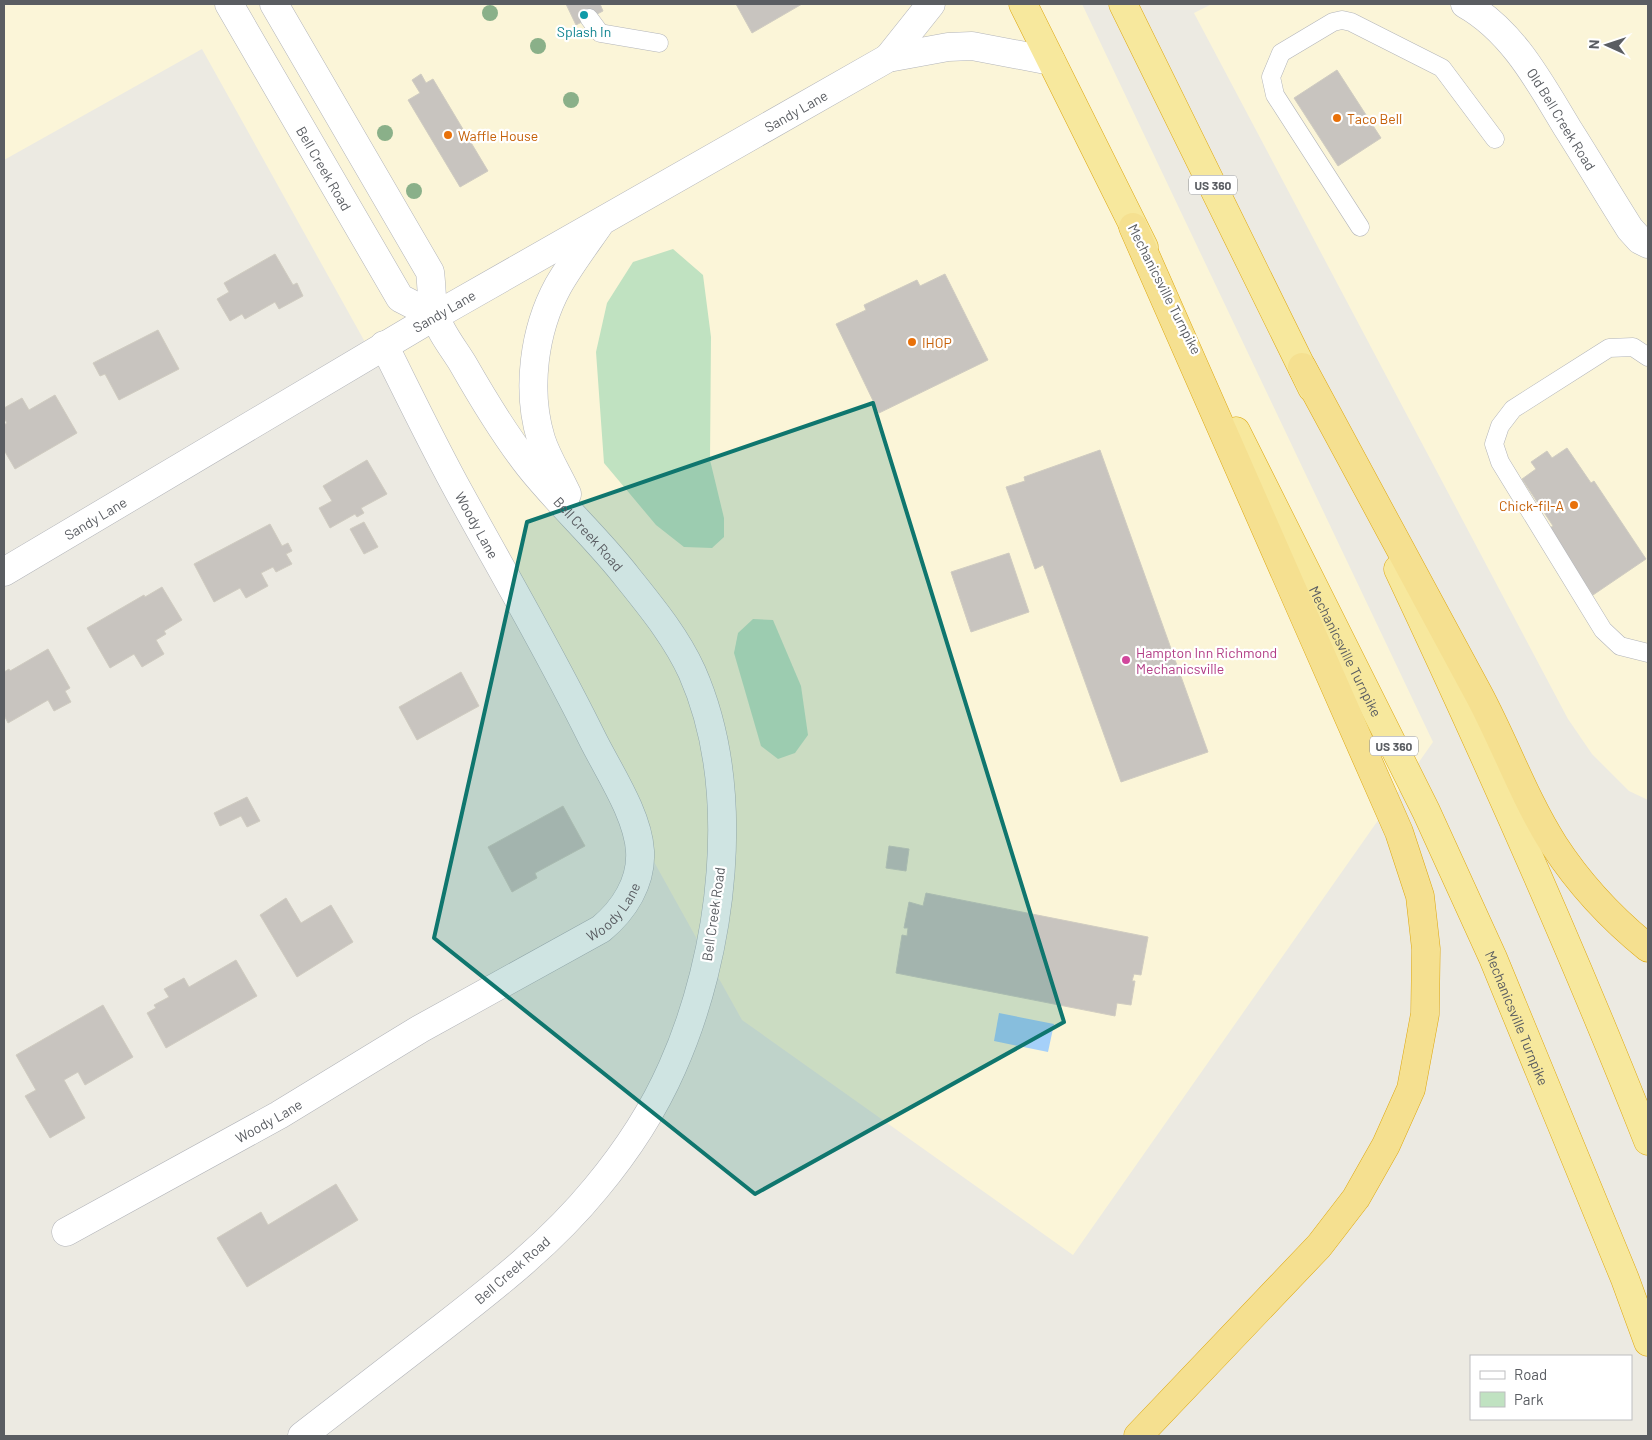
<svg xmlns="http://www.w3.org/2000/svg" width="1652" height="1440" font-family="Barlow,sans-serif">
  <style>
    .commercial { fill: #fbf5d8 }
    .green { fill: #c0e2c1 }
    .water { fill: #a5d0f9 }
    .building { fill: #c8c4bf; stroke: #d0ccc1 }
    .lines { fill: none; stroke-linecap: round; stroke-linejoin: round }
    .service-casing { stroke: #b2b4b9; stroke-width: 19 }
    .minor-casing { stroke: #b2b4b9; stroke-width: 29 }
    .tertiary-casing { stroke: #b2b4b9; stroke-width: 29 }
    .trunk-casing { stroke: #dea810; stroke-width: 29 }
    .motorway-casing { stroke: #dea810; stroke-width: 29 }
    .service { stroke: #fff; stroke-width: 18 }
    .minor { stroke: #fff; stroke-width: 28 }
    .tertiary { stroke: #fff; stroke-width: 28 }
    .trunk { stroke: #f7e89d; stroke-width: 28 }
    .motorway { stroke: #f5e090; stroke-width: 28 }
    .tree { fill: #8ab089 }
    .marked { fill: #0f766e; fill-opacity: 0.2; stroke: #0f766e; stroke-width: 4; stroke-linejoin: round }
    .culture-dot { fill: #0f9aa8; stroke: #fff; stroke-width: 2 }
    .food-dot { fill: #e8710a; stroke: #fff; stroke-width: 2 }
    .hotel-dot { fill: #d1479c; stroke: #fff; stroke-width: 2 }
    .labels { text-anchor: middle; dominant-baseline: central; stroke-width: 4.5; stroke-linejoin: round; paint-order: stroke }
    .shield { fill: #fff; stroke: #8c8e91; stroke-width: 1 }
    .shield-label { font-size: 12px; font-weight: bold; fill: #5a5d62 }
    .culture-label { font-size: 14px; fill: #0d838f; stroke: #fff }
    .street-label { font-size: 14px; fill: #5a5d62; stroke: #fff }
    .food-label { font-size: 14px; fill: #c56008; stroke: #fff; text-anchor: start }
    .hotel-label { font-size: 14px; fill: #b23c85; stroke: #fff; text-anchor: start }
  </style>
  <rect width="100%" height="100%" fill="#eceae2"/>
  <g class="commercial">
    <path d="M 4,4 L 1082,4 L 1433,742 L 1073,1255 L 742,1020 L 202,49 L 4,160 Z"/>
    <path d="M 1212,4 L 1648,4 L 1648,800 L 1629,791 L 1592,754 L 1568,719 L 1194,13 Z"/>
  </g>
  <g class="green">
    <path d="M 673,249 L 703,275 L 711,337 L 710,460 L 724,518 L 724,537 L 712,548 L 684,547 L 656,525 L 604,463 L 596,352 L 607,303 L 633,262 Z"/>
    <path d="M 753,619 L 773,620 L 801,686 L 808,735 L 795,753 L 778,759 L 761,746 L 734,653 L 738,633 Z"/>
  </g>
  <path class="water" d="M 999,1013 L 1054,1024 L 1048,1052 L 994,1041 Z"/>
  <g class="building">
    <path d="M 566,4 L 600,4 L 603,11 L 576,25 Z"/>
    <path d="M 736,4 L 802,4 L 752,33 Z"/>
    <path d="M 1337,70 L 1381,138 L 1338,166 L 1294,98 Z"/>
    <path d="M 421,74 L 426,83 L 433,79 L 488,171 L 460,187 L 408,100 L 420,93 L 412,80 Z"/>
    <path d="M 275,254 L 293,285 L 297,283 L 303,296 L 279,309 L 275,302 L 245,319 L 242,314 L 230,321 L 217,299 L 229,292 L 224,283 Z"/>
    <path d="M 945,274 L 988,360 L 879,413 L 836,324 L 866,310 L 864,305 L 917,280 L 920,286 Z"/>
    <path d="M 158,330 L 179,369 L 119,400 L 105,374 L 100,376 L 93,363 Z"/>
    <path d="M 55,395 L 77,433 L 15,469 L 4,450 L 4,425 L 7,423 L 4,418 L 4,408 L 22,398 L 29,410 Z"/>
    <path d="M 1567,448 L 1591,483 L 1594,481 L 1646,559 L 1593,595 L 1548,529 L 1553,526 L 1522,479 L 1536,469 L 1531,462 L 1547,451 L 1552,458 Z"/>
    <path d="M 1100,450 L 1208,752 L 1121,782 L 1043,565 L 1035,569 L 1006,487 L 1025,481 L 1024,477 Z"/>
    <path d="M 367,460 L 387,494 L 361,508 L 364,513 L 357,517 L 355,514 L 330,528 L 319,508 L 332,501 L 323,486 Z"/>
    <path d="M 364,522 L 378,547 L 364,554 L 350,529 Z"/>
    <path d="M 270,524 L 282,546 L 288,543 L 292,551 L 286,554 L 292,564 L 276,572 L 273,567 L 261,573 L 268,586 L 246,598 L 240,588 L 214,602 L 194,564 Z"/>
    <path d="M 1009,553 L 1029,612 L 971,632 L 951,572 Z"/>
    <path d="M 162,587 L 182,620 L 164,631 L 166,634 L 156,640 L 164,654 L 142,667 L 134,654 L 110,668 L 87,628 L 144,595 L 145,597 Z"/>
    <path d="M 48,649 L 70,688 L 65,691 L 71,702 L 54,711 L 48,700 L 8,723 L 4,715 L 4,672 L 9,669 L 10,671 Z"/>
    <path d="M 461,672 L 479,706 L 417,740 L 399,707 Z"/>
    <path d="M 247,797 L 260,821 L 247,827 L 241,816 L 220,826 L 214,813 Z"/>
    <path d="M 563,806 L 585,846 L 535,873 L 537,878 L 512,892 L 488,847 Z"/>
    <path d="M 889,846 L 909,849 L 906,871 L 886,868 Z"/>
    <path d="M 926,893 L 1148,937 L 1141,975 L 1134,974 L 1132,981 L 1135,981 L 1131,1005 L 1117,1003 L 1115,1016 L 896,973 L 902,935 L 907,936 L 908,928 L 904,928 L 909,902 L 923,906 Z"/>
    <path d="M 286,898 L 301,923 L 331,905 L 353,942 L 297,977 L 260,915 Z"/>
    <path d="M 236,960 L 257,996 L 166,1048 L 147,1013 L 156,1008 L 154,1005 L 169,997 L 164,989 L 184,978 L 189,987 Z"/>
    <path d="M 103,1005 L 133,1057 L 85,1085 L 78,1072 L 64,1080 L 85,1118 L 50,1138 L 25,1096 L 36,1090 L 16,1055 Z"/>
    <path d="M 336,1184 L 358,1220 L 247,1287 L 217,1238 L 261,1212 L 268,1225 Z"/>
  </g>
  <g class="lines">
    <defs>
      <g id="service">
        <path d="M 589,18 L 600,33 L 659,43"/>
        <path d="M 1360,227 L 1275,95 L 1271,77 L 1281,53 L 1333,22 L 1342,20 L 1351,22 L 1442,68 L 1495,139"/>
        <path d="M 1648,357 L 1633,347 L 1609,348 L 1513,409 L 1500,426 L 1494,444 L 1500,462 L 1603,630 L 1620,646 L 1648,653"/>
      </g>
      <g id="minor">
        <path id="s1" d="M 1465,4 C 1513,31 1540,83 1568,129 C 1589,162 1609,196 1630,229 L 1640,240 L 1648,244"/>
        <path id="s2" d="M 4,572 L 435,316"/>
        <path id="s3" d="M 66,1232 L 279,1115 L 420,1029 L 601,929 C 624,910 642,882 640,851 C 638,815 609,772 593,740 C 552,656 505,576 460,494 C 433,445 409,395 384,345"/>
      </g>
      <g id="tertiary">
        <path id="s4" d="M 229,4 L 400,298 L 435,316"/>
        <path id="s5" d="M 274,4 L 430,272 C 432,286 431,302 435,315 C 440,332 454,349 463,364 C 483,399 504,434 529,466 C 560,505 598,539 628,578 C 652,608 676,637 692,672 C 744,790 723,954 672,1068 C 653,1111 626,1152 596,1188 C 552,1242 497,1285 443,1327 C 396,1363 349,1400 302,1436"/>
        <path d="M 888,58 L 931,4"/>
        <path id="s6" d="M 435,316 L 888,58 L 948,47 L 972,46 L 1051,61"/>
        <path d="M 567,494 C 559,476 547,458 541,439 C 526,390 534,330 558,286 C 570,265 585,245 599,225"/>
      </g>
      <g id="trunk">
        <path d="M 1023,4 L 1144,247"/>
        <path d="M 1123,4 L 1312,388"/>
        <path id="s7" d="M 1236,431 L 1426,811 L 1493,958 L 1625,1279 L 1648,1342"/>
        <path d="M 1398,569 C 1487,758 1571,947 1648,1141"/>
      </g>
      <g id="motorway">
        <path d="M 1133,227 L 1399,832 L 1420,896 L 1426,949 L 1425,1014 L 1411,1089 L 1386,1145 L 1356,1198 L 1319,1246 L 1138,1436"/>
        <path d="M 1302,367 C 1361,476 1419,584 1478,693 C 1505,743 1524,798 1554,845 C 1580,885 1611,918 1648,948"/>
      </g>
    </defs>
    <use href="#service" class="service-casing"/>
    <use href="#minor" class="minor-casing"/>
    <use href="#tertiary" class="tertiary-casing"/>
    <use href="#trunk" class="trunk-casing"/>
    <use href="#motorway" class="motorway-casing"/>
    <use href="#service" class="service"/>
    <use href="#minor" class="minor"/>
    <use href="#tertiary" class="tertiary"/>
    <use href="#trunk" class="trunk"/>
    <use href="#motorway" class="motorway"/>
  </g>
  <g class="tree">
    <circle cx="490" cy="13" r="8"/>
    <circle cx="538" cy="46" r="8"/>
    <circle cx="571" cy="100" r="8"/>
    <circle cx="385" cy="133" r="8"/>
    <circle cx="414" cy="191" r="8"/>
  </g>
  <path class="marked" d="M 873,403 L 1064,1022 L 755,1194 L 434,938 L 527,522 Z"/>
  <circle class="culture-dot" cx="584" cy="15" r="5"/>
  <g class="food-dot">
    <circle cx="1337" cy="118" r="5"/>
    <circle cx="448" cy="135" r="5"/>
    <circle cx="912" cy="342" r="5"/>
    <circle cx="1574" cy="505" r="5"/>
  </g>
  <circle class="hotel-dot" cx="1126" cy="660" r="5"/>
  <g class="labels">
    <g class="shield">
      <rect x="1189" y="175.5" width="48" height="19" rx="4"/>
      <rect x="1370" y="736.5" width="48" height="19" rx="4"/>
    </g>
    <g class="shield-label">
      <text x="1213" y="185">US 360</text>
      <text x="1394" y="746">US 360</text>
    </g>
    <g class="culture-label">
      <text x="584" y="31">Splash In</text>
    </g>
    <g class="street-label">
      <text stroke="none"><textPath href="#s6" startOffset="415">Sandy Lane</textPath></text>
      <text stroke="none"><textPath href="#s1" startOffset="152">Old Bell Creek Road</textPath></text>
      <text stroke="none"><textPath href="#s4" startOffset="190">Bell Creek Road</textPath></text>
      <text transform="translate(1165 289) rotate(63)">Mechanicsville Turnpike</text>
      <text transform="translate(444 311) rotate(-30)">Sandy Lane</text>
      <text stroke="none"><textPath href="#s2" startOffset="106">Sandy Lane</textPath></text>
      <text transform="translate(477 525) rotate(61)">Woody Lane</text>
      <text stroke="none"><textPath href="#s5" startOffset="622">Bell Creek Road</textPath></text>
      <text stroke="none"><textPath href="#s7" startOffset="246">Mechanicsville Turnpike</textPath></text>
      <text stroke="none"><textPath href="#s3" startOffset="636">Woody Lane</textPath></text>
      <text transform="translate(713 914) rotate(-82)">Bell Creek Road</text>
      <text stroke="none"><textPath href="#s7" startOffset="651">Mechanicsville Turnpike</textPath></text>
      <text stroke="none"><textPath href="#s3" startOffset="231">Woody Lane</textPath></text>
      <text transform="translate(512 1270) rotate(-41)">Bell Creek Road</text>
    </g>
    <g class="food-label">
      <text x="1347" y="118">Taco Bell</text>
      <text x="458" y="135">Waffle House</text>
      <text x="922" y="342">IHOP</text>
      <text x="1564" y="505" text-anchor="end">Chick-fil-A</text>
    </g>
    <g class="hotel-label">
      <text x="1136" y="652">Hampton Inn Richmond<tspan x="1136" dy="16">Mechanicsville</tspan></text>
    </g>
  </g>
  <rect width="1652" height="1440" fill="none" stroke="#5a5d62" stroke-width="10"/>
  <rect x="1470" y="1355" width="162" height="65" fill="#ffffff" stroke="#bdbec0"/>
  <rect x="1480" y="1371" width="25" height="8" fill="#ffffff" stroke="#bdbec0"/>
  <text x="1514" y="1380" font-size="15" fill="#5a5d62">Road</text>
  <rect x="1480" y="1392" width="25" height="15" fill="#c0e2c1" stroke="#bdbec0"/>
  <text x="1514" y="1405" font-size="15" fill="#5a5d62">Park</text>
  <g transform="translate(1607 45) rotate(273)" stroke="#ffffff" stroke-width="4" paint-order="stroke">
  <path d="M0-4L9 19L0 12L-9 19Z" fill="#5a5d62"/>
  <text y="-8" font-size="14" font-weight="bold" text-anchor="middle" fill="#5a5d62">N</text>
  </g>
</svg>
